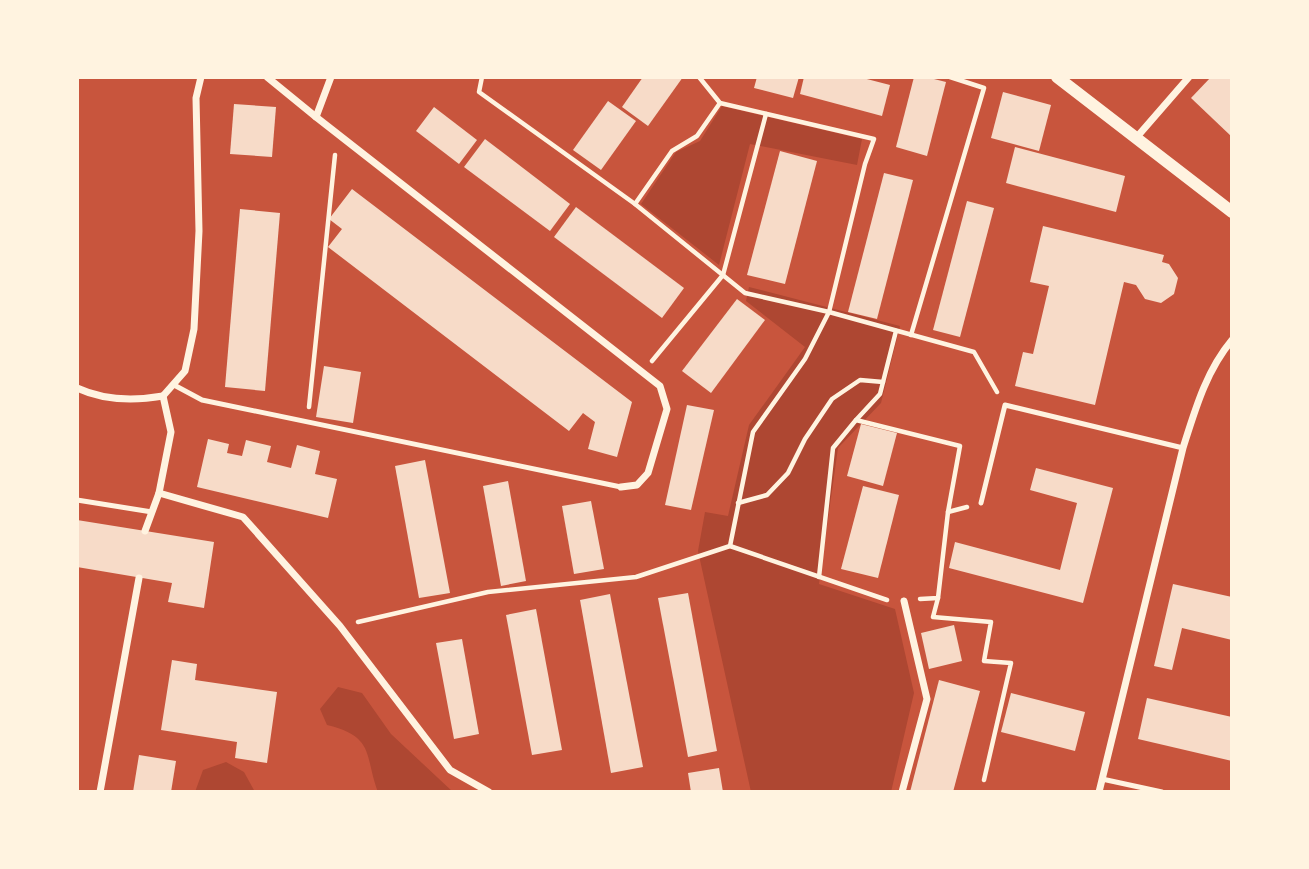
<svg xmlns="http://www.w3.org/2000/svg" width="1309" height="869" font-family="Rubik,sans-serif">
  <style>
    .green { fill: #ae4732 }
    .building { fill: #f7dbc8 }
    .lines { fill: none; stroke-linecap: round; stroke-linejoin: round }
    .path { stroke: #fff3e0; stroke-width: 4.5 }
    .service { stroke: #fff3e0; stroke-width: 5 }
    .minor { stroke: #fff3e0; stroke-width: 7 }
    .tertiary { stroke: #fff3e0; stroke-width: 12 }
  </style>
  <rect width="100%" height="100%" fill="#c8553d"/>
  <g class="green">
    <path d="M 722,106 L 862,139 L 857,165 L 750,144 L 719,265 L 641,204 L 676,152 L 700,141 Z"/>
    <path d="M 749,287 L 900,326 L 881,403 L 838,448 L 819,584 L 895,609 L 914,693 L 891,792 L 751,792 L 698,551 L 705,512 L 728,516 L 749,425 L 805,347 L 746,301 Z"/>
    <path d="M 338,687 L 362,693 L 391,734 L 453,792 L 378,792 C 364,756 376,737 327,725 L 320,709 Z"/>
    <path d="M 226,762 L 244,772 L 255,792 L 195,792 L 203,770 Z"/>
  </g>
  <g class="building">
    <path d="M 643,77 L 683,77 L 648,126 L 622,107 Z"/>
    <path d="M 757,77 L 799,77 L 793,98 L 754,88 Z"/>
    <path d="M 804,77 L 859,77 L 890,85 L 882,116 L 800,94 Z"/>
    <path d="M 914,77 L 926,77 L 946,82 L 927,156 L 896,147 Z"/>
    <path d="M 1211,77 L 1232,77 L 1232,137 L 1191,98 Z"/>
    <path d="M 1003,92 L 1051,105 L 1039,151 L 991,138 Z"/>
    <path d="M 608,101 L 636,121 L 601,170 L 573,150 Z"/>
    <path d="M 234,104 L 276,107 L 272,157 L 230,154 Z"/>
    <path d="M 434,107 L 477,140 L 459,164 L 416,131 Z"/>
    <path d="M 485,139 L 570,204 L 550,231 L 464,167 Z"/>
    <path d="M 1015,147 L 1125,176 L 1116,212 L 1006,183 Z"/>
    <path d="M 780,151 L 817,161 L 785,284 L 747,275 Z"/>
    <path d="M 884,173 L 913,180 L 877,319 L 848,312 Z"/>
    <path d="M 352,189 L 632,402 L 617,457 L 588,449 L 595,422 L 583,413 L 569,431 L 328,247 L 342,229 L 329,219 Z"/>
    <path d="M 967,201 L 994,208 L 960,337 L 933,330 Z"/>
    <path d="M 576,207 L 684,288 L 662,318 L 554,237 Z"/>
    <path d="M 240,209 L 280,213 L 265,391 L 225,387 Z"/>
    <path d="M 1043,226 L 1164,255 L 1162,262 L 1169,264 L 1178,278 L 1174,294 L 1161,303 L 1145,299 L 1136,285 L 1124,282 L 1095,405 L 1015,386 L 1023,352 L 1033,354 L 1049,286 L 1030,282 Z"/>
    <path d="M 737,299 L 765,320 L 711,393 L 682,371 Z"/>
    <path d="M 324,366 L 361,372 L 353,423 L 316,417 Z"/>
    <path d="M 687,405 L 714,410 L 691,510 L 665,505 Z"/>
    <path d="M 861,424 L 897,433 L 883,486 L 847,476 Z"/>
    <path d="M 208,439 L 229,444 L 227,453 L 242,456 L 246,440 L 271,446 L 267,462 L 291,468 L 297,445 L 320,451 L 315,474 L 337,479 L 328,518 L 197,487 Z"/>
    <path d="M 425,460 L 450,593 L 419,598 L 395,466 Z"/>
    <path d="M 1036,468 L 1113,488 L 1083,603 L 949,568 L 955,542 L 1060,570 L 1077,503 L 1030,490 Z"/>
    <path d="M 508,481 L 526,581 L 501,586 L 483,486 Z"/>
    <path d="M 863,486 L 899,495 L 878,578 L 841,569 Z"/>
    <path d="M 591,501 L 604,569 L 574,574 L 562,506 Z"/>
    <path d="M 77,520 L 214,542 L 204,608 L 168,602 L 172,583 L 77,567 Z"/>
    <path d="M 1173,584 L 1232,597 L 1232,640 L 1182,628 L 1172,670 L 1154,666 Z"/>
    <path d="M 688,593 L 717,751 L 688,757 L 658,598 Z"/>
    <path d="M 610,594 L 643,767 L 611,773 L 580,600 Z"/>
    <path d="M 536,609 L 562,750 L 532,755 L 506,615 Z"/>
    <path d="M 954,625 L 962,661 L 929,669 L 921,633 Z"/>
    <path d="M 462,639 L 479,734 L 454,739 L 436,643 Z"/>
    <path d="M 172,660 L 197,664 L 195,680 L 277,692 L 267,763 L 235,758 L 237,742 L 161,730 Z"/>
    <path d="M 939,680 L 980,691 L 953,792 L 910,792 Z"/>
    <path d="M 1011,693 L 1085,712 L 1075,751 L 1001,732 Z"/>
    <path d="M 1147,698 L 1232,717 L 1232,761 L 1138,739 Z"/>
    <path d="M 139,755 L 176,761 L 171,792 L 133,792 Z"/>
    <path d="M 719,768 L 723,792 L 691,792 L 688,773 Z"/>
  </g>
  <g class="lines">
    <g class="path">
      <path d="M 482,77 L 479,92 L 635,204 L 745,293 L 829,312 L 974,352 L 997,392"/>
      <path d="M 699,77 L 720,103 L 874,139 L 865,164 L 829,312 L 805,359 L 753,432 L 730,546"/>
      <path d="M 635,204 L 672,151 L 697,136 L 720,103"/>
      <path d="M 911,335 L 984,88 L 950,77"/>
      <path d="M 652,361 L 723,275 L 766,114"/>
      <path d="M 309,407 L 335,155"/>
      <path d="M 856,420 L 880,394 L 896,331"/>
      <path d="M 738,503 L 767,495 L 788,473 L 805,439 L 832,399 L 860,380 L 883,382"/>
      <path d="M 948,512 L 967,507"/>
      <path d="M 819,577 L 833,448 L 856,420 L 960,446 L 948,512 L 938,598 L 920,599"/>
      <path d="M 938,598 L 933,617 L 991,622 L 984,661 L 1011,663 L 984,780"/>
      <path d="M 358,622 L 488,592 L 636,577 L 730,546 L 887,600"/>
    </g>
    <g class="service">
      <path d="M 174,385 L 202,400 L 621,487"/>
      <path d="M 77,500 L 152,512"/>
      <path d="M 981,503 L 1005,405 L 1183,448"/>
      <path d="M 1102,779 L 1162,792"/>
    </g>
    <g class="minor">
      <path d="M 267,77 L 316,117 L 660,386 L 667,409 L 648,473 L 637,485 L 621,487"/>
      <path d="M 316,117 L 331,77"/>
      <path d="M 1136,138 L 1189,77"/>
      <path d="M 77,388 C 105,401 134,401 163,396"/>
      <path d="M 163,396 L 185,371 L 194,329 L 199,231 L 196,98 L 201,77"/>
      <path d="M 159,493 L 243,517 L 340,626 L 450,770 L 489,792"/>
      <path d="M 145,531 L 159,493 L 171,432 L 163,396"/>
      <path d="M 100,792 L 139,578"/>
      <path d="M 902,792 L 927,699 L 904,601"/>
      <path d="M 1099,792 L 1183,448 C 1195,410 1206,371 1232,340"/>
    </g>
    <path class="tertiary" d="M 1057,77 L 1232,212"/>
  </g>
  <rect width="1309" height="869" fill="none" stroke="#fff3e0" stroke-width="158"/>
</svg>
